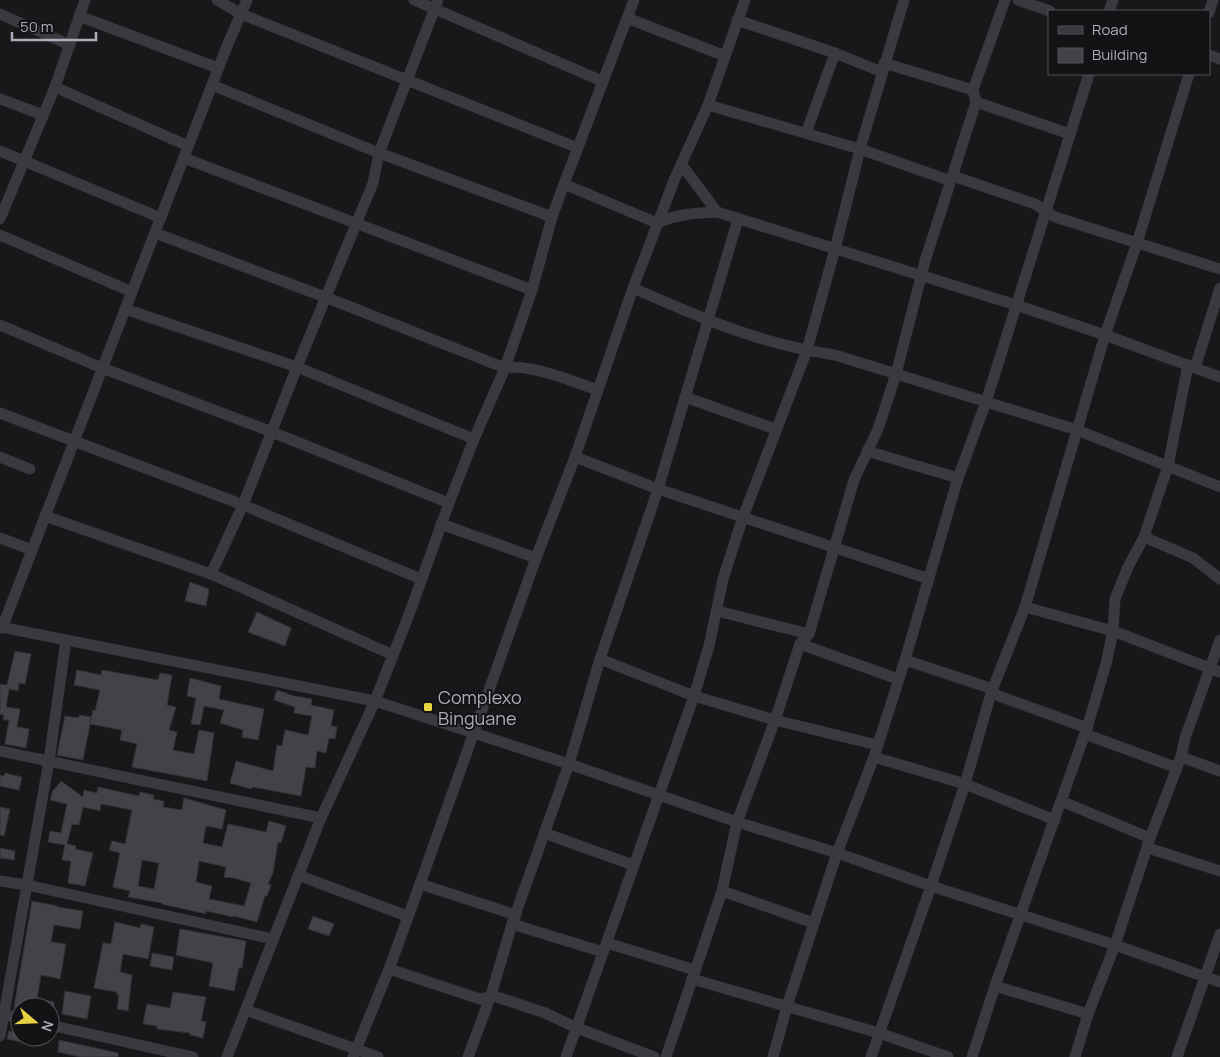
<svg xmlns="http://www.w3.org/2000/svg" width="1220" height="1057" font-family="Manrope,sans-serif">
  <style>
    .building { fill: #434247; stroke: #333236; fill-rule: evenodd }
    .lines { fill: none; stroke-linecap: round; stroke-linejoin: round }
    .minor { stroke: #3a393f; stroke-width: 11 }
    .poi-dot { fill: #e6d343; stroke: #131315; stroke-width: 2 }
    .labels { text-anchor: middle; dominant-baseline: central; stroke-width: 4; stroke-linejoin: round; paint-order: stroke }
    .poi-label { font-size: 18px; fill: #abacb9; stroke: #131315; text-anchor: start }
  </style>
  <rect width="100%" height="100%" fill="#18181a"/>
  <g class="building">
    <path d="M 190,582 L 209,589 L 206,606 L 185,601 Z"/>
    <path d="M 257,612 L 291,628 L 285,646 L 248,632 Z"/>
    <path d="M 15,651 L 31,654 L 25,684 L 19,683 L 18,691 L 9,689 L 6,707 L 20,709 L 17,727 L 29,729 L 26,748 L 5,744 L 9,720 L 3,720 L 4,715 L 0,714 L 0,684 L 7,685 Z"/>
    <path d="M 77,670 L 101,675 L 102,670 L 158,680 L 160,673 L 172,675 L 167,705 L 176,707 L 169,730 L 177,732 L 173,750 L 194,754 L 199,730 L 214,733 L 207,781 L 132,767 L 137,744 L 120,740 L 122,730 L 90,724 L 83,760 L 57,755 L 65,716 L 79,718 L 79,715 L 91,717 L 90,723 L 93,710 L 95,711 L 100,690 L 74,685 Z"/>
    <path d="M 190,678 L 221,686 L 219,699 L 264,709 L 258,740 L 242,737 L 243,730 L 220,723 L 224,710 L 204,706 L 200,725 L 191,724 L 196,698 L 187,696 Z"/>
    <path d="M 277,690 L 294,696 L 312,699 L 311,705 L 334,710 L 331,726 L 337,727 L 335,739 L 329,738 L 326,753 L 317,751 L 315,768 L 306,767 L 301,796 L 252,787 L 251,789 L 230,783 L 236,761 L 273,771 L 277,745 L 282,746 L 285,730 L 308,735 L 312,716 L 294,713 L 295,707 L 274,700 Z"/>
    <path d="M 5,773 L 22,777 L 19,790 L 0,786 L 0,775 L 4,776 Z"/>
    <path d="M 61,781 L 83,797 L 84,790 L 97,793 L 98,787 L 139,796 L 140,792 L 154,795 L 153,799 L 164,801 L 163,807 L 182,810 L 184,798 L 226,810 L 222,829 L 206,826 L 203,843 L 222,847 L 228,824 L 266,832 L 269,821 L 286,826 L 281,843 L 278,842 L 273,873 L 268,884 L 271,885 L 267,896 L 265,896 L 257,922 L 234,916 L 234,917 L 206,911 L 206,914 L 162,904 L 162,903 L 128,897 L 130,891 L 113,887 L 120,853 L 109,850 L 112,841 L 125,844 L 132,810 L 101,804 L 100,810 L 101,811 L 83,807 L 79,825 L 72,824 L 67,844 L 76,846 L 75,849 L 93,853 L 85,886 L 68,883 L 71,861 L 62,860 L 65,845 L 48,842 L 50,831 L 61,833 L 67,804 L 50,800 L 53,790 L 54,790 ZM 142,860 L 159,863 L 154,889 L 138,886 ZM 199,861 L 226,867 L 224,877 L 234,878 L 251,883 L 244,906 L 209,899 L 212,886 L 196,882 Z"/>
    <path d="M 0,807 L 10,809 L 4,836 L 0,835 Z"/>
    <path d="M 0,848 L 15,851 L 14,860 L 0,858 Z"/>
    <path d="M 32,901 L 57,906 L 57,907 L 83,911 L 80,929 L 54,925 L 51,942 L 66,944 L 60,979 L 41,975 L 37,999 L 54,1002 L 54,1007 L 14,1007 Z"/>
    <path d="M 313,916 L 334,924 L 329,936 L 308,929 Z"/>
    <path d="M 115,922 L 140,928 L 141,924 L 154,927 L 148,959 L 123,954 L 120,972 L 132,975 L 128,1011 L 117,1009 L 119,995 L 117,995 L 117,992 L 94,988 L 103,943 L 111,944 Z"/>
    <path d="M 180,929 L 246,941 L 242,968 L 239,968 L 234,991 L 209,986 L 213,963 L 176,955 Z"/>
    <path d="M 152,953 L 174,957 L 172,970 L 150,966 Z"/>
    <path d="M 65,991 L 91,996 L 87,1019 L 62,1014 Z"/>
    <path d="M 173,992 L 206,997 L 201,1021 L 206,1022 L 203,1038 L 190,1035 L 190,1033 L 157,1029 L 157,1026 L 143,1024 L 147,1004 L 170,1008 Z"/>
    <path d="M 9,1031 L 20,1033 L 20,1037 L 37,1037 L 36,1045 L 7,1039 Z"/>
    <path d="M 59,1040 L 118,1053 L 118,1057 L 80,1057 L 58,1052 Z"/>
  </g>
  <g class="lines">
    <g class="minor">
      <path d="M 217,0 L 241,14 L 578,148"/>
      <path d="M 414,0 L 602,81"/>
      <path d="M 1018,0 L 1050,11"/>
      <path d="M 1109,11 L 1113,0"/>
      <path d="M 1209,13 L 1213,0"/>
      <path d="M 0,14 L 70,45"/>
      <path d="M 79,16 L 218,68"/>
      <path d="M 627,18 L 725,56"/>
      <path d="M 737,20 L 835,53 L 882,72"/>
      <path d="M 1209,55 L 1220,59"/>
      <path d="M 884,63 L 973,90"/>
      <path d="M 212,85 L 379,153 L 552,217"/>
      <path d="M 55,87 L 188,146"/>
      <path d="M 0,99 L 43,115"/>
      <path d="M 976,102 L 1070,134"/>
      <path d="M 708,105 L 860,149 L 951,181"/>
      <path d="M 806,133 L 835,53"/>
      <path d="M 0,151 L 161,218"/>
      <path d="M 184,158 L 532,290"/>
      <path d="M 682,165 L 717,212"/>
      <path d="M 953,176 L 1035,204 L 1055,217 L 1220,269"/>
      <path d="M 564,184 L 657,223 C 677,214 696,213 717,212 L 1016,305 L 1105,335 L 1220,377"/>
      <path d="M 0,219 L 55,87 L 85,0"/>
      <path d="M 155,233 L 325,297 L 505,368 C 529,363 574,382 598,390"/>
      <path d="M 0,235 L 132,292"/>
      <path d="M 633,288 C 686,311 741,336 798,348 C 810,351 823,353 835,355 L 1077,430 L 1220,487"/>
      <path d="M 125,309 L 297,367 L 474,439"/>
      <path d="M 0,325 L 102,368 L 272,432 L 449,503"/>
      <path d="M 1195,368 L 1220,288"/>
      <path d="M 685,397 L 775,429"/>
      <path d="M 0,413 L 243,505 L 421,579"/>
      <path d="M 867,451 L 958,478"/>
      <path d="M 0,457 L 30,469"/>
      <path d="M 575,457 L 658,489 L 929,579"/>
      <path d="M 45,516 L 211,574 L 393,655"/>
      <path d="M 441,524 L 536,558"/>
      <path d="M 1144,537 L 1193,558 L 1220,579"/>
      <path d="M 0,538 L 32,550"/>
      <path d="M 211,574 L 243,505 L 297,367 L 373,183 L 379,153 L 438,0"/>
      <path d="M 1025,607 L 1113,631 L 1220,672"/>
      <path d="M 717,611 L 809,634"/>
      <path d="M 0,627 L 375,701 L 569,764 L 737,822 L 837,853 L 931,886 L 1115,945 L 1220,982"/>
      <path d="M 2,628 L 227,46 L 247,0"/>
      <path d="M 800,644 L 898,679"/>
      <path d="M 600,659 L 694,696 L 775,720 L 877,745"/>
      <path d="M 905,660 L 993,689"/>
      <path d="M 991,693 L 1087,728"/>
      <path d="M 1085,734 L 1177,768"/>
      <path d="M 0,751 L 321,818"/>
      <path d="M 874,757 L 965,784 L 1055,820"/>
      <path d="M 1181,757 L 1220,771"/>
      <path d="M 1061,801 L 1150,838"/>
      <path d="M 544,833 L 633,865"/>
      <path d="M 1148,848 L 1220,871"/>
      <path d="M 298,875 L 407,916"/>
      <path d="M 0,881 L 27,885 L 273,939"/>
      <path d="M 420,884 L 516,915"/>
      <path d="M 722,891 L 814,923"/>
      <path d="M 512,924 L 603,952"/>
      <path d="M 607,943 L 695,970"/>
      <path d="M 389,969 L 480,999 L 486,998 L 491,995 L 545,1013 L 577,1028 L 654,1057"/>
      <path d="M 692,979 L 879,1033 L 948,1057"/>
      <path d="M 995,986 L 1088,1014"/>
      <path d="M 246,1010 L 378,1057"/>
      <path d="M 0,1014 L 20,1018"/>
      <path d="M 50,1025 L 193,1057"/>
      <path d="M 0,1036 L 49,761 L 66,640"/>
      <path d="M 227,1057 L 321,818 L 375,701 L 410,612 L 449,503 L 474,439 L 505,368 L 532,290 L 552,217 L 564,184 L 634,0"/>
      <path d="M 353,1057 L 389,969 L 420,884 L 536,558 L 575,457 L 633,288 L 675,178 L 708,105 L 745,0"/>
      <path d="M 468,1057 L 491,995 L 512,924 L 569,764 L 600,659 L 658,489 L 738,219"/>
      <path d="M 566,1057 L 694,696 L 709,646 L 723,579 L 743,517 L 807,350 L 835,249 L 860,149 L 904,0"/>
      <path d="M 666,1057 L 722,891 L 737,822 L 775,720 L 800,644 L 809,634 L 854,480 L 878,429 L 896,374 L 925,261 L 976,102 L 973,90 L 1005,0"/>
      <path d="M 773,1057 L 787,1006 L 837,853 L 874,757 L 905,660 L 958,478 L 986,402 L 1089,74"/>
      <path d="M 871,1057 L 931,886 L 965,784 L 991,693 L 1025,607 L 1105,335 L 1137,243 L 1189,74"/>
      <path d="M 972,1057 L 995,986 L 1087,728 L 1106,664 L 1113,631 L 1115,599 L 1128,567 L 1144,537 L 1168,466 L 1188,365"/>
      <path d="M 1075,1057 L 1088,1014 L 1115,945 L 1150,838 L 1181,757 L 1185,738 L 1220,640"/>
      <path d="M 1177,1057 L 1220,934"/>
    </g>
  </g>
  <rect class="poi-dot" x="423" y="702" width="10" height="10" rx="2.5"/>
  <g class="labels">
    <g class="poi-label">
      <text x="438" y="697">Complexo<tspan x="438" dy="21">Binguane</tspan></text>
    </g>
  </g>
  <rect x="1048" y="10" width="162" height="65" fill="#131315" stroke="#505057"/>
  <rect x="1058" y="26" width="25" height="8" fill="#3a393f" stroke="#505057"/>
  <text x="1092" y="35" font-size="15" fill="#abacb9">Road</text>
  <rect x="1058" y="48" width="25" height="15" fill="#434247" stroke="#505057"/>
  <text x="1092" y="60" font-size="15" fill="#abacb9">Building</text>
  <g transform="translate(35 1022) rotate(109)"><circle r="24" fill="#131315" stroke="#505057"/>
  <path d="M0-4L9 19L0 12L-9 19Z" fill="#e6d343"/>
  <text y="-8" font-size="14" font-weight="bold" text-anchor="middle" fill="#abacb9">N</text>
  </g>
  <path d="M12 32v8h84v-8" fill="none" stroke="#abacb9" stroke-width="2.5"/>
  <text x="20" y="32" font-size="15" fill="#abacb9" stroke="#131315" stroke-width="4" paint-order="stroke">50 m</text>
</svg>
